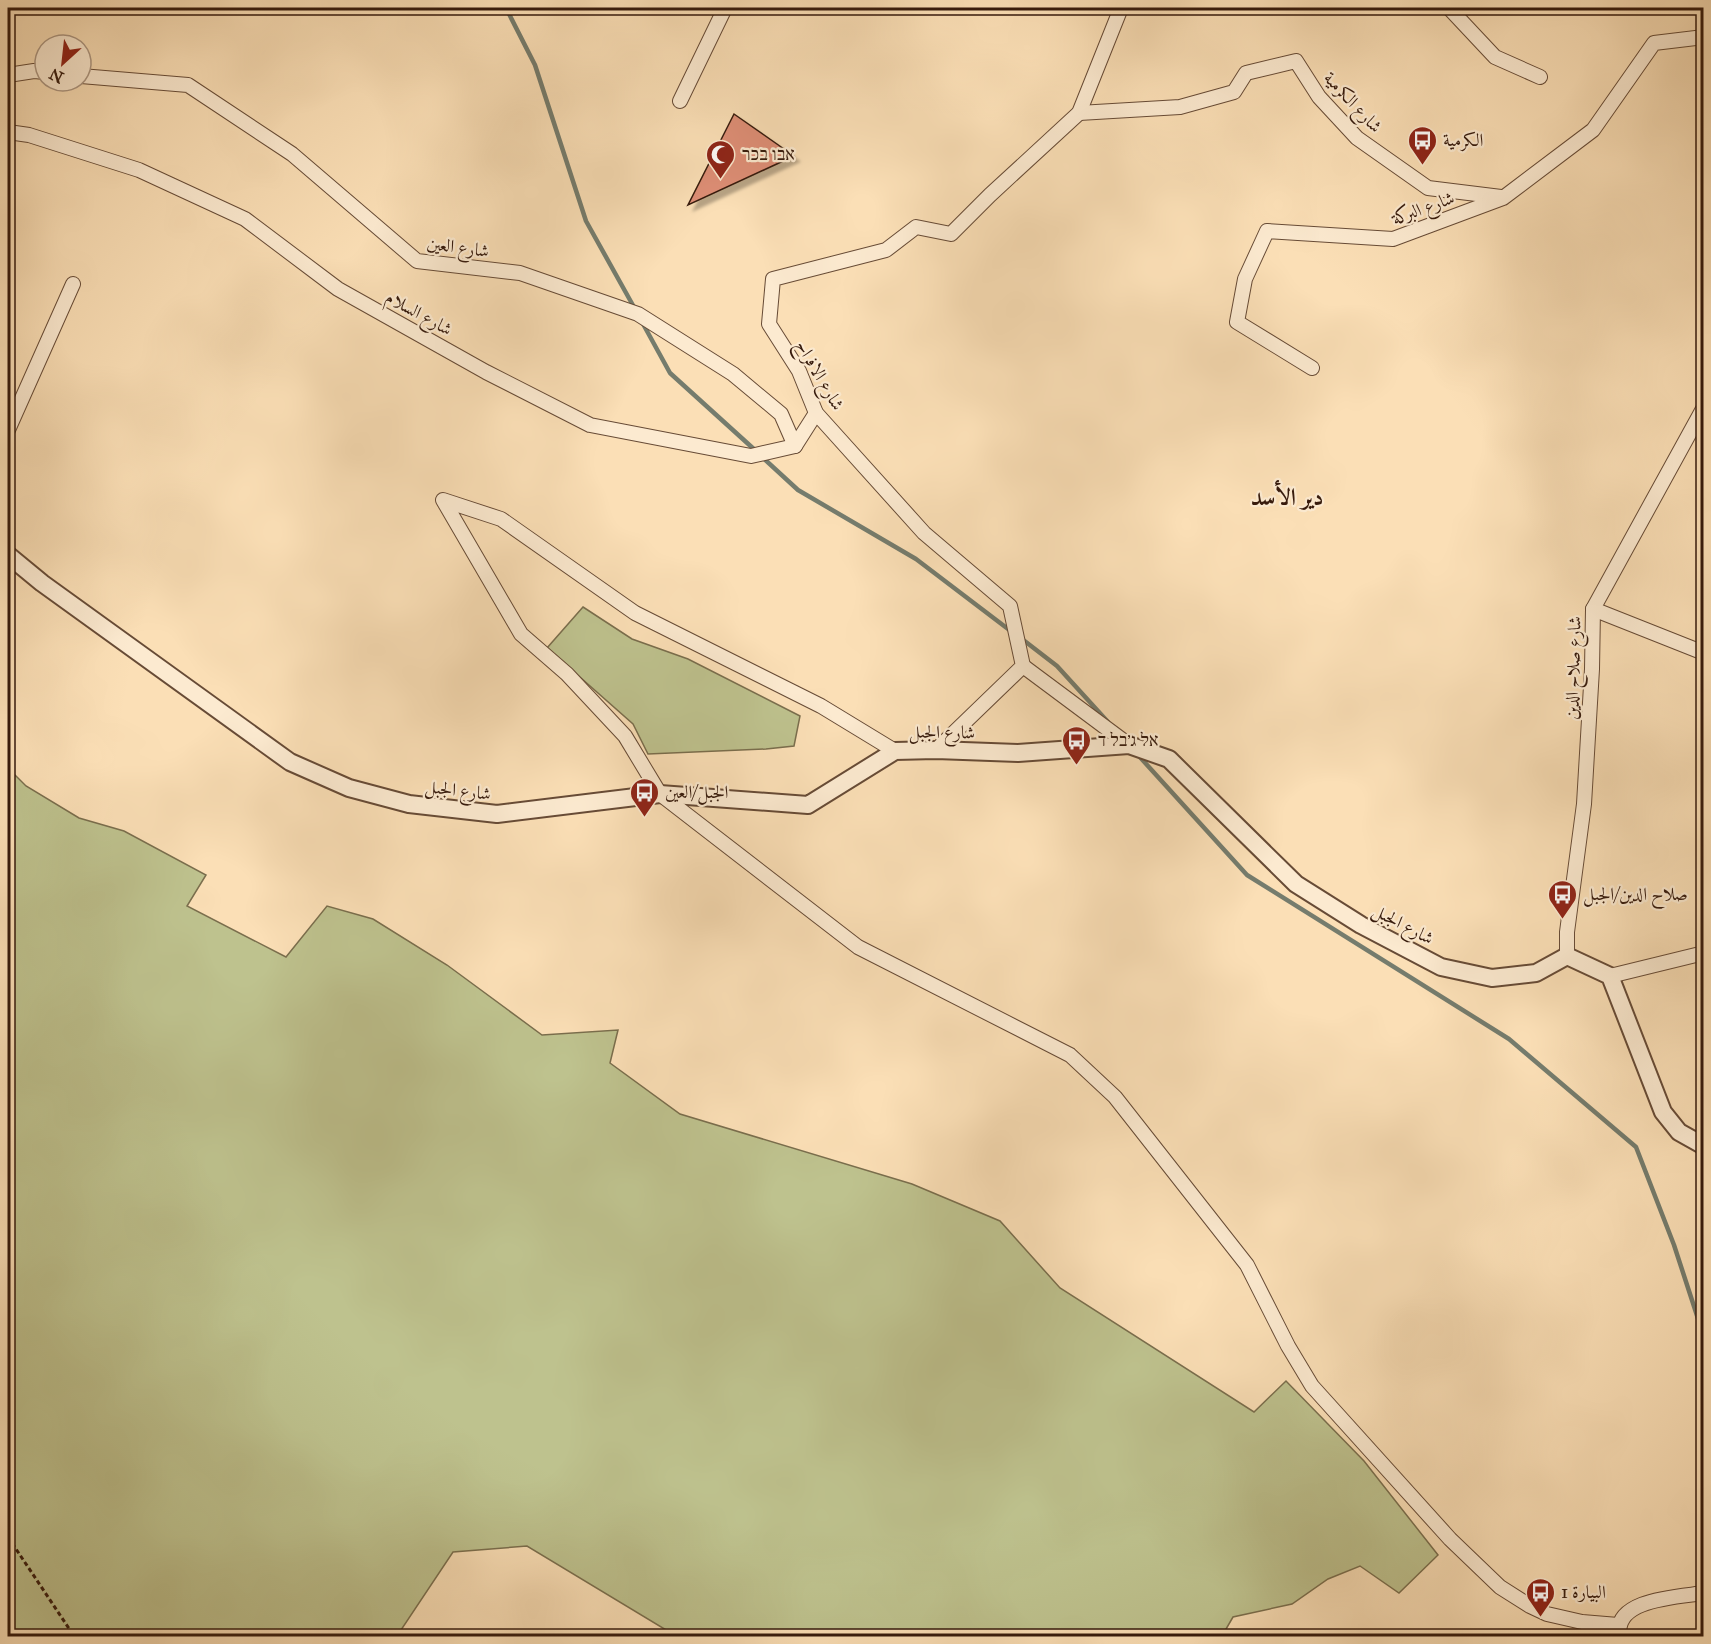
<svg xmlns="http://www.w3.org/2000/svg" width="1711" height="1644" font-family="'IM FELL Great Primer',Amiri,'Frank Ruhl Libre',serif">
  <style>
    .green { fill: #bec28e; stroke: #7a6e4d; stroke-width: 1.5 }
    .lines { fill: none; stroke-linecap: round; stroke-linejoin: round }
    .stream { stroke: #757c6d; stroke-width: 4.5 }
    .building { fill: #de8e76; stroke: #361a0c; stroke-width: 1.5; filter: url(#shadow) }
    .minor-casing { stroke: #674b36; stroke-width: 16 }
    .tertiary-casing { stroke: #674b36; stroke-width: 20 }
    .path { stroke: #361a0c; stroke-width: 3; stroke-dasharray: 4.5 3; stroke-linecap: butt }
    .minor { stroke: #fcead0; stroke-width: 14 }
    .tertiary { stroke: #fcead0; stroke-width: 16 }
    .labels { text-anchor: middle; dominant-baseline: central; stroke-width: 4.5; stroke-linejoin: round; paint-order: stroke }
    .street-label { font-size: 18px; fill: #361a0c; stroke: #fcead0 }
    .poi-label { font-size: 18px; fill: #361a0c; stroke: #fcead0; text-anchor: start }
    .district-label { font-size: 24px; font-weight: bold; fill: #361a0c; stroke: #fcead0 }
  </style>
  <defs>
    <filter id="shadow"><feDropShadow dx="5.5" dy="5.5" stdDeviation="1.5" flood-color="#0004"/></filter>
  </defs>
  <rect width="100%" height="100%" fill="#fbdfb6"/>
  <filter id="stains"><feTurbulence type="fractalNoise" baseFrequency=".00333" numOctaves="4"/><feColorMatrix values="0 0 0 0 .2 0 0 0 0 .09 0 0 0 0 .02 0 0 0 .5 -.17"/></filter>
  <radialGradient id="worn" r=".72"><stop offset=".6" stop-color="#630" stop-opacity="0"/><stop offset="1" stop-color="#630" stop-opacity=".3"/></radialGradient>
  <g class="green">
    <path d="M 583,607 L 632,639 L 688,659 L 800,716 L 794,746 L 766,749 L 648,754 L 633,724 L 547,648 Z"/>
    <path d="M 8,768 L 26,786 L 79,818 L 124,831 L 206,875 L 187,906 L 286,957 L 327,906 L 373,919 L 447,965 L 542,1035 L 618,1030 L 610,1063 L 680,1114 L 912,1184 L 1000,1221 L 1060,1288 L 1254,1412 L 1286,1381 L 1364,1461 L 1438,1555 L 1399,1593 L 1360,1566 L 1328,1579 L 1292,1604 L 1233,1617 L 1222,1636 L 676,1636 L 527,1546 L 453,1552 L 397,1636 L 8,1636 Z"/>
  </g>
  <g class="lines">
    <g class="stream">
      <path d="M 506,8 L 535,65 L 586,221 L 635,309"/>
      <path d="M 642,322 L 670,373 L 756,451"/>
      <path d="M 762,457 L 798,490 L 916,559 L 1012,632"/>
      <path d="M 1022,639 L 1057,666 L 1108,722"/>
      <path d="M 1138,755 L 1247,875 L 1509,1039 L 1636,1147 L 1674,1245 L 1704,1337"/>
    </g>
  </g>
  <path class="building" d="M 734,114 L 794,156 L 688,205 Z"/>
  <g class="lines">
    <defs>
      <g id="minor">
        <path d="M 1449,8 L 1495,57 L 1540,77"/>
        <path d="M 8,75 L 34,71 L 45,72"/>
        <path d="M 81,76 L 188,85 L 292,154 L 417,261 L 520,273 L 638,314 L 733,374 L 781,414 L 795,446"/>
        <path d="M 680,101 L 725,8"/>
        <path d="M 1079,113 L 1180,107 L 1234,92 L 1246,73 L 1296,61 L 1319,97 L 1357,138 L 1428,188 L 1501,197"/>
        <path d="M 8,132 L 29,135 L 139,170 L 245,219 L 338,289 L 486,372 L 590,425 L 751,456 L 795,446 L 816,413"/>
        <path d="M 1312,368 L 1237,322 L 1245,279 L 1267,231 L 1393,239 L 1503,198 L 1593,130 L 1654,43 L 1704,37"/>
        <path d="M 8,430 L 73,284"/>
        <path d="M 1593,609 L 1704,653"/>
        <path d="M 1023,666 L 1129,745"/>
        <path d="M 936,750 L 1023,666 L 1010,606 L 924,533 L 816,413 L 799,371 L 769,324 L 773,279 L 886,250 L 916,227 L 951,234 L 990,195 L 1079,113 L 1121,8"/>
        <path d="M 895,751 L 821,706 L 635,613 L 501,519 L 443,500 L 521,634 L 567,674 L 625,736 L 660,794 L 858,947 L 1070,1055 L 1115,1097 L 1247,1265 L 1288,1346 L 1312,1386 L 1450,1539 L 1500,1587 L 1530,1606 L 1547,1614 L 1582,1622 L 1618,1625"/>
        <path d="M 1567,956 L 1567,932 L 1584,804 L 1592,669 L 1593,609 L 1704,407"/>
        <path d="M 1610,976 L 1704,953"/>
        <path d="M 1620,1636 C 1612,1599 1678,1597 1704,1593"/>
      </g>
      <path id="tertiary" d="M 8,555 L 42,583 L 290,762 L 349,788 L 409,804 L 497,814 L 660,794 L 808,805 L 895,751 L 936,750 L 1018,753 L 1129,745 L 1169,759 L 1296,884 L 1361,925 L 1441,967 L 1492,978 L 1536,973 L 1567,956 L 1610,976 L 1663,1112 L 1679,1132 L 1704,1146"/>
    </defs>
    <use href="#minor" class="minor-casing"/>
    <use href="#tertiary" class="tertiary-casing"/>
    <path class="path" d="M 8,1537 L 74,1636"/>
    <use href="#minor" class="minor"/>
    <use href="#tertiary" class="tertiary"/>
  </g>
  <defs>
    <symbol id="bus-pin" viewBox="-11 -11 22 30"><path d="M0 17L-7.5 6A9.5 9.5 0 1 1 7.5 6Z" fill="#8f2418" stroke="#fcead0"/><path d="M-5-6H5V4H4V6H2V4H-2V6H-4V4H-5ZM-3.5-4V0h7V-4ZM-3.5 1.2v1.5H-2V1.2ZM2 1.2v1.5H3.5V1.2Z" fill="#fff"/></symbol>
    <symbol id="mosque-pin" viewBox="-11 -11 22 30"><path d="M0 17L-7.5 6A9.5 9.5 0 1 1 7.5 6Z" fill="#8f2418" stroke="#fcead0"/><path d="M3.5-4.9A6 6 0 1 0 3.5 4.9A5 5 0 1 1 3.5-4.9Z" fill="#fff"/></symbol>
  </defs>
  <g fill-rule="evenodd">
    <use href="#bus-pin" x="1406" y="124" width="33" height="45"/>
    <use href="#mosque-pin" x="704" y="138" width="33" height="45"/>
    <use href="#bus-pin" x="1060" y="724" width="33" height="45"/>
    <use href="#bus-pin" x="628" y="776" width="33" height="45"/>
    <use href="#bus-pin" x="1546" y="878" width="33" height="45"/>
    <use href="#bus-pin" x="1524" y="1576" width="33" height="45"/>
  </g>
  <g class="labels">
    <g class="street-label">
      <text transform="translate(1353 102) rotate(47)">شارع الكرمية</text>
      <text transform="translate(1423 208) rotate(-20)">شارع البركة</text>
      <text transform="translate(458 247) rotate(8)">شارع العين</text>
      <text transform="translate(419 313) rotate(29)">شارع السلام</text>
      <text transform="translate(820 375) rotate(60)">شارع الافراح</text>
      <text transform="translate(1573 668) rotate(-88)">شارع صلاح الدين</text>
      <text transform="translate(942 732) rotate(1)">شارع الجبل</text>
      <text transform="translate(458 790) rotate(7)">شارع الجبل</text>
      <text transform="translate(1403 924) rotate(28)">شارع الجبل</text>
    </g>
    <g class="poi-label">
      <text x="1443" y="140">الكرمية</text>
      <text x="742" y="154">אבו בכר</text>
      <text x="1098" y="740">אל ג׳בל ד</text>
      <text x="665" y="792">الجبل/العين</text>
      <text x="1583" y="894">صلاح الدين/الجبل</text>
      <text x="1561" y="1592">البيارة 1</text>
    </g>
    <g class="district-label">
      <text x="1287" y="497">دير الأسد</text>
    </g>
  </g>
  <rect width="1711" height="1644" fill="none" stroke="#fbdfb6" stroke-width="30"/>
  <rect x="9" y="9" width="1693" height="1626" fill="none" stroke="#361a0c" stroke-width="3"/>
  <rect x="15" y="15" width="1681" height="1614" fill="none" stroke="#361a0c" stroke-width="1.5"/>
  <g transform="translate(63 63) rotate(207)"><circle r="28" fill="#fcead0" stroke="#ad9782" stroke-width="1.5"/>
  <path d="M0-4.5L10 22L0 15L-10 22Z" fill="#8f2418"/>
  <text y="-9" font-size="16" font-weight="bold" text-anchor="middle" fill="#361a0c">N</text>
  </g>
  <rect width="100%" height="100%" filter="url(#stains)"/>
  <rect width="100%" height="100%" fill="url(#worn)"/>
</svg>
